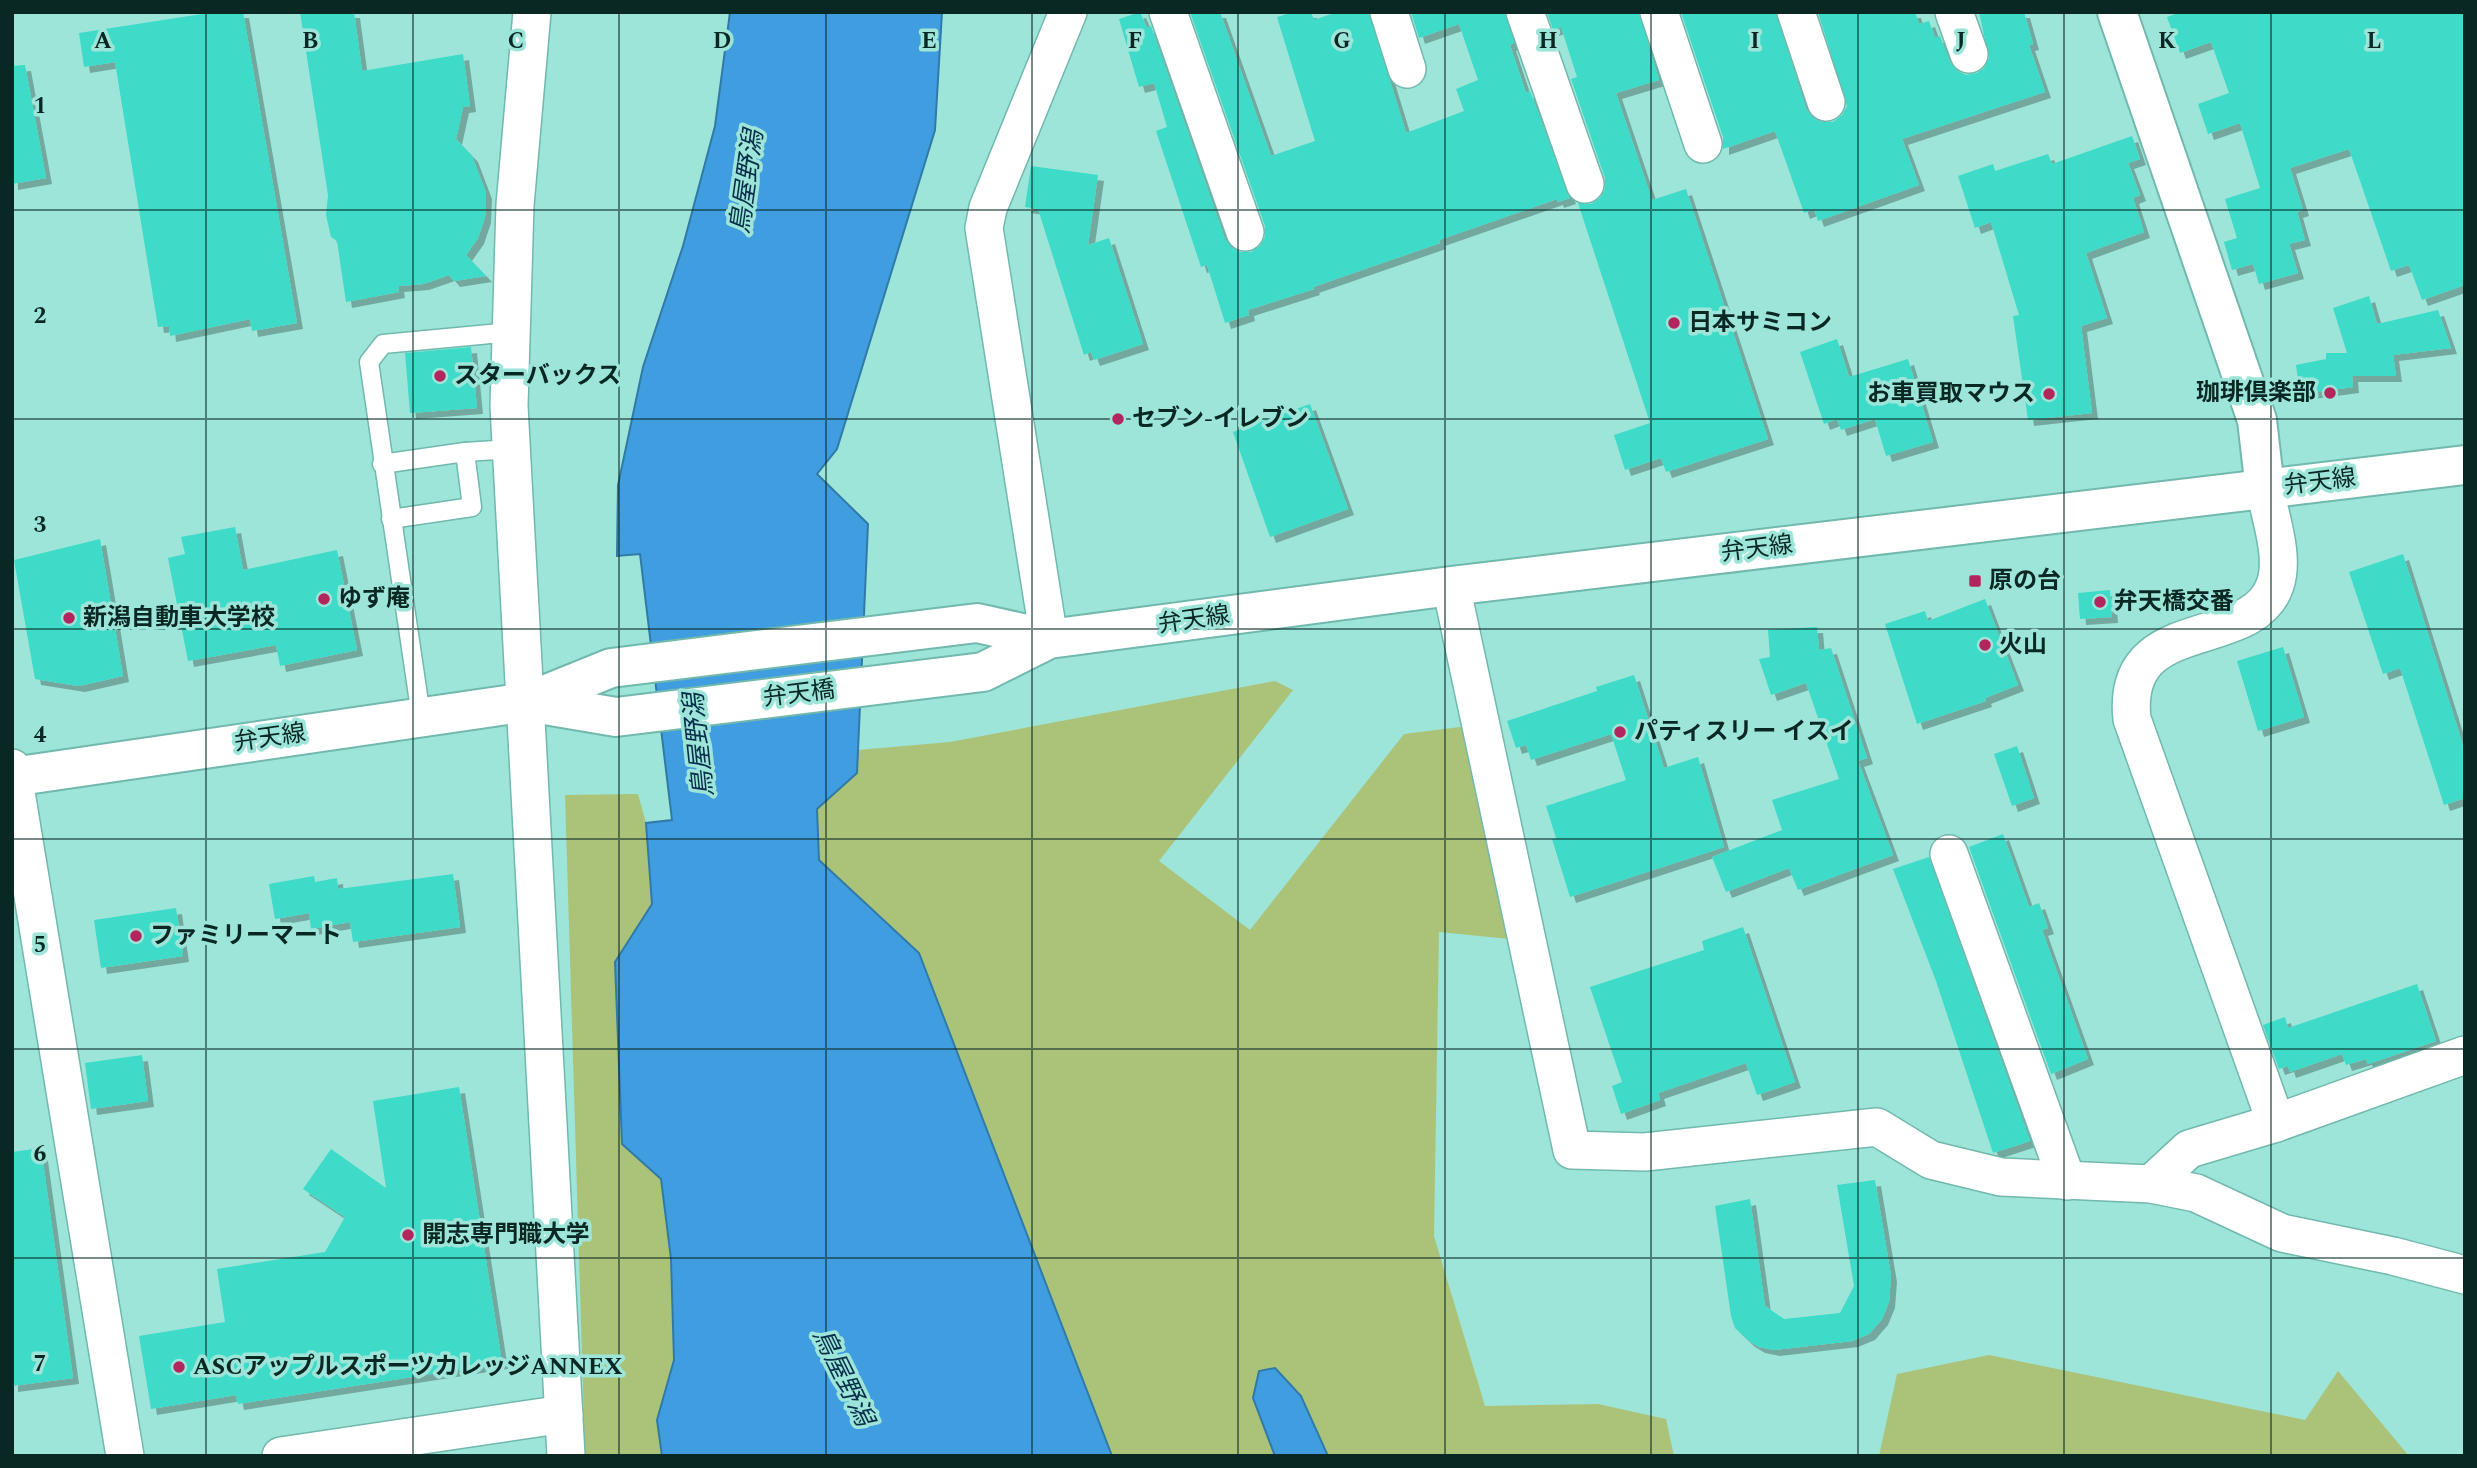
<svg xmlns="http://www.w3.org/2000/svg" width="2477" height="1468" font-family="Spectral,'Noto Sans JP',serif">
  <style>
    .green { fill: #abc379 }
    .water { fill: #409ddf; stroke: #307aa7; stroke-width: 2 }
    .building { fill: #3cdbc8; filter: url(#shadow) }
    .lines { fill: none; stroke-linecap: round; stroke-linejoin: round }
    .service-casing { stroke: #71b8ad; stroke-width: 21 }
    .minor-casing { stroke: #71b8ad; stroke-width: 40 }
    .tertiary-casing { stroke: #71b8ad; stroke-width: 42 }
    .service { stroke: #fff; stroke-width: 18 }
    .minor { stroke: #fff; stroke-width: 37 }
    .tertiary { stroke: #fff; stroke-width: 38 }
    .grid { fill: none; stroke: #092824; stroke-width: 2; stroke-opacity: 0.55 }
    .poi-dot { fill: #b3265d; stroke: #9de5d9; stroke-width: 2.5 }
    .labels { text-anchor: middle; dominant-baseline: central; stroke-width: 7; stroke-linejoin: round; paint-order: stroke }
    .poi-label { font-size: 24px; font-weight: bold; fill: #092824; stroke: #9de5d9; text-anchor: start }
    .street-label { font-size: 24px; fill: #092824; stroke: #9de5d9 }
    .water-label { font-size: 26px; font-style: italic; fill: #072f4a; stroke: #9de5d9 }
    .grid-label { font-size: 23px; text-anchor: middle; font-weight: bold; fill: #092824; stroke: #9de5d9; stroke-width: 7; stroke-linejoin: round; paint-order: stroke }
  </style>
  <defs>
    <filter id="shadow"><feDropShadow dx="6" dy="6" stdDeviation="0" flood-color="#0004"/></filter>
  </defs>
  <rect width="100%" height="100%" fill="#9de5d9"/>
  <g class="green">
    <path d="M 1275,681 L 1293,690 L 1159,861 L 1250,930 L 1404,734 L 1468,726 L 1509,939 L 1439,932 L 1434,1236 L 1485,1406 L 1598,1404 L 1666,1419 L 1674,1456 L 1328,1456 L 1301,1396 L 1253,1398 L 1275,1456 L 1112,1456 L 919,953 L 819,860 L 817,809 L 857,773 L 858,750 L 950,742 Z"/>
    <path d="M 638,794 L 646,823 L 652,904 L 615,963 L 622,1144 L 661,1179 L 671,1259 L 674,1360 L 657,1420 L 662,1456 L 585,1456 L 565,795 Z"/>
    <path d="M 1989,1355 L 2305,1420 L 2338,1371 L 2409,1456 L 1879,1456 L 1897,1374 Z"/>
  </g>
  <g class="water">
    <path d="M 730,12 L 942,12 L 935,130 L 837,449 L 817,474 L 868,524 L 857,773 L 817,809 L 819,860 L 919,953 L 1112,1456 L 662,1456 L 657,1420 L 674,1360 L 671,1259 L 661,1179 L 622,1144 L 615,962 L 652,904 L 646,823 L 672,820 L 640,554 L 617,556 L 618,485 L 643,367 L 683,246 L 715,126 Z"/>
    <path d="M 1275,1368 L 1301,1396 L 1328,1456 L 1275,1456 L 1253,1398 L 1259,1371 Z"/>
  </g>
  <g class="building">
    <path d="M 215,12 L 243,12 L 297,323 L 252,331 L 250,319 L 170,336 L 169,326 L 158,327 L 115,62 L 84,67 L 79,33 Z"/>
    <path d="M 300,12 L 354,12 L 362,71 L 463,54 L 470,106 L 463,107 L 456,139 L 472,156 L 486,193 L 485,217 L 478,238 L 466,255 L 486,276 L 454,281 L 449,275 L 423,284 L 398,286 L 399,292 L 346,302 L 337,241 L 331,237 L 326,215 L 328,195 Z"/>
    <path d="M 1140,12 L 1147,28 L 1151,26 L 1225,239 L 1231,247 L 1240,252 L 1251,252 L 1260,246 L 1265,237 L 1265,226 L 1190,12 L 1220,12 L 1271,156 L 1315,141 L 1277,17 L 1293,12 L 1311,12 L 1314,20 L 1337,12 L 1369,12 L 1406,133 L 1464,111 L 1456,89 L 1478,80 L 1459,24 L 1419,38 L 1411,12 L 1505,12 L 1514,43 L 1510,45 L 1526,93 L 1530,91 L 1570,198 L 1558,202 L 1557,199 L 1439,240 L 1440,243 L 1313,287 L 1314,289 L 1248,310 L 1249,315 L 1225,323 L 1207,265 L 1201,267 L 1156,131 L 1167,127 L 1154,83 L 1139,87 L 1119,19 Z"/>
    <path d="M 1547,12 L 1639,12 L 1659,80 L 1616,93 L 1652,200 L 1686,189 L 1768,439 L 1666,472 L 1661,458 L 1625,470 L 1614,435 L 1650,423 L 1578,203 L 1591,204 L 1600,198 L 1605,189 L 1605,178 L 1571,79 L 1577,77 L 1561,27 L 1553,30 Z"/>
    <path d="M 1681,12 L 1776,12 L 1806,109 L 1812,117 L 1821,122 L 1833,122 L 1842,115 L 1847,106 L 1818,12 L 1915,12 L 1919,24 L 1929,21 L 1935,38 L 1940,36 L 1950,62 L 1956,70 L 1966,75 L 1977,73 L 1984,68 L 1989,58 L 1979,12 L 2024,12 L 2033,44 L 2029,45 L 2045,92 L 1902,139 L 1919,185 L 1818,221 L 1814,209 L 1804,213 L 1775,131 L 1723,149 L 1723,137 Z"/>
    <path d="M 2181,12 L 2465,12 L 2465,285 L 2422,300 L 2409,265 L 2391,271 L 2349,149 L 2290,168 L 2303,210 L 2297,212 L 2305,240 L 2289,244 L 2298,273 L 2259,284 L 2253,264 L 2232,270 L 2224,242 L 2237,238 L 2225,199 L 2260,188 L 2240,123 L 2208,134 L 2198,104 L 2229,93 L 2211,42 L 2180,53 L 2167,17 Z"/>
    <path d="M 25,65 L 46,178 L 12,184 L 12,66 Z"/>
    <path d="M 2132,136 L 2140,159 L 2128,163 L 2140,195 L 2133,198 L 2144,232 L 2086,253 L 2107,318 L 2081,326 L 2092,413 L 2028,420 L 2013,316 L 2019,315 L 1991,222 L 1975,228 L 1958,176 L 1993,164 L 1995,171 L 2048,154 L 2052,164 Z"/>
    <path d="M 1031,166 L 1098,175 L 1088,245 L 1109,238 L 1143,344 L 1094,360 L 1091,352 L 1084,355 L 1038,209 L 1025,207 Z"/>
    <path d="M 2369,296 L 2377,324 L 2438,310 L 2451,348 L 2393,355 L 2396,376 L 2352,376 L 2353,387 L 2300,394 L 2296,365 L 2326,359 L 2326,353 L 2347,353 L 2333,308 Z"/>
    <path d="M 1837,339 L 1849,377 L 1908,359 L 1933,442 L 1886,456 L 1875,419 L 1841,430 L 1837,419 L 1824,424 L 1800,352 Z"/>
    <path d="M 471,347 L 477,408 L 410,413 L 405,353 Z"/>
    <path d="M 1310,404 L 1348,509 L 1270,537 L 1233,432 Z"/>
    <path d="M 235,527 L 243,570 L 337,550 L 357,650 L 280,666 L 276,645 L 188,661 L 168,558 L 185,554 L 181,537 Z"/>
    <path d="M 100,539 L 123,676 L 79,686 L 35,679 L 14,560 Z"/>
    <path d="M 2403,554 L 2465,752 L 2465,798 L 2444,805 L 2400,668 L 2383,674 L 2349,572 Z"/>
    <path d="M 2110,590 L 2112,617 L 2080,619 L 2078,593 Z"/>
    <path d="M 1985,599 L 2018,685 L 1985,698 L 1986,701 L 1917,724 L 1885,624 L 1925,611 L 1928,621 Z"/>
    <path d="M 1817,627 L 1819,650 L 1831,648 L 1867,758 L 1858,761 L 1893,855 L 1798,890 L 1789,868 L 1726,892 L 1712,857 L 1782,830 L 1772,800 L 1839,779 L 1806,683 L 1771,695 L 1759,659 L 1770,657 L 1768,630 Z"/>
    <path d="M 2283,647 L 2304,717 L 2258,731 L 2237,661 Z"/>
    <path d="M 1634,675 L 1664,768 L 1698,757 L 1724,847 L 1570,897 L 1552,839 L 1556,838 L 1546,806 L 1626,780 L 1611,734 L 1531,760 L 1526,745 L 1516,748 L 1507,721 L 1597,691 L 1596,687 Z"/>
    <path d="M 2017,746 L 2034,798 L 2012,806 L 1994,754 Z"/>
    <path d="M 2003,834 L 2029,907 L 2039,903 L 2048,928 L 2042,930 L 2088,1059 L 2051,1074 L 1969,847 Z"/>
    <path d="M 1929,857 L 2030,1141 L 1993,1153 L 1936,981 L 1893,869 Z"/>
    <path d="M 453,874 L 460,927 L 353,942 L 350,922 L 311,929 L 309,913 L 275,919 L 269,884 L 314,876 L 315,882 L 337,878 L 338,889 Z"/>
    <path d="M 176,908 L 183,956 L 101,968 L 94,920 Z"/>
    <path d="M 1743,927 L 1795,1082 L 1757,1095 L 1746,1063 L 1658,1093 L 1660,1100 L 1621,1114 L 1612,1086 L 1622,1082 L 1590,987 L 1704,950 L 1702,941 Z"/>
    <path d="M 2417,984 L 2436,1041 L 2368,1064 L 2366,1059 L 2346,1065 L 2342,1054 L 2290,1072 L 2288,1066 L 2279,1069 L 2263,1025 L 2285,1017 L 2288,1028 Z"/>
    <path d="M 142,1055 L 148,1101 L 91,1109 L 85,1063 Z"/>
    <path d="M 459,1087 L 502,1363 L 238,1404 L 236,1395 L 151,1409 L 139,1336 L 225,1322 L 217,1269 L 325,1252 L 345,1217 L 303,1189 L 331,1149 L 386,1188 L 373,1101 Z"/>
    <path d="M 41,1148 L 73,1378 L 12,1386 L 12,1152 Z"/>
    <path d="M 1875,1180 L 1891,1276 L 1889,1302 L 1882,1319 L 1869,1334 L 1852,1341 L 1774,1350 L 1759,1347 L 1749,1341 L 1735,1328 L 1731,1316 L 1715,1206 L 1750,1199 L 1765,1306 L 1784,1319 L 1840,1313 L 1854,1286 L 1837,1185 Z"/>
  </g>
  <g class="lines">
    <defs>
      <g id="service">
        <path d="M 465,452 L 512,449"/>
        <path d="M 382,464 L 465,452 L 472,507 L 391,519"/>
        <path d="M 421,716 L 369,362 L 383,344 L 511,332"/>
      </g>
      <g id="minor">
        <path d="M 532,12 L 515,205 L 509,406 L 566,1456"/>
        <path d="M 1168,12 L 1245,232"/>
        <path d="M 1389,12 L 1407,69"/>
        <path d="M 1525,12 L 1585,184"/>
        <path d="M 1659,12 L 1703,144"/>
        <path d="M 1796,12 L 1826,102"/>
        <path d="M 1954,12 L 1969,54"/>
        <path d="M 2265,489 C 2270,517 2285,557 2275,585 C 2252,653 2120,611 2132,719 L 2276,1123"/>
        <path d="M 1451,586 L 1572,1150 L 1645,1152 L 1877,1127 L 1931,1160 L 2001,1177 L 2151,1184 L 2196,1193 L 2282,1233 L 2393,1256 L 2465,1275"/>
        <path d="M 1049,639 L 984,228 L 988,208 L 1068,12"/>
        <path d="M 12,768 L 125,1456"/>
        <path d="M 1949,854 L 2067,1181"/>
        <path d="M 2151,1184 L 2189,1149 L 2276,1123 L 2465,1055"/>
        <path d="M 281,1456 L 564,1414"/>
      </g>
      <g id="tertiary">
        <path d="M 2117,12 L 2257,420 L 2265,489"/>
        <path d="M 527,702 L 616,717 L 983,672 L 1049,639 L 1451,586 L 2465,465"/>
        <path d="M 12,777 L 527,702 L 611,668 L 977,623 L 1049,639"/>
      </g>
    </defs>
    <use href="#service" class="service-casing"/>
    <use href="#minor" class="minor-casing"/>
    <use href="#tertiary" class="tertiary-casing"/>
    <use href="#service" class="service"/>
    <use href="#minor" class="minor"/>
    <use href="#tertiary" class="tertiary"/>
  </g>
  <path class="grid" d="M 206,12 L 206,1456M 413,12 L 413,1456M 619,12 L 619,1456M 826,12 L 826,1456M 1032,12 L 1032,1456M 1238,12 L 1238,1456M 1445,12 L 1445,1456M 1651,12 L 1651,1456M 1858,12 L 1858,1456M 2064,12 L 2064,1456M 2271,12 L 2271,1456M 12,210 L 2465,210M 12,419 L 2465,419M 12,629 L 2465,629M 12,839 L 2465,839M 12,1049 L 2465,1049M 12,1258 L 2465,1258"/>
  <g class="poi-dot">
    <circle cx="1674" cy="323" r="7"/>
    <circle cx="440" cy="376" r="7"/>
    <circle cx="2330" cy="393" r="7"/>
    <circle cx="2049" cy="394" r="7"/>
    <circle cx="1118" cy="419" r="7"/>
    <rect x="1968" y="574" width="14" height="14" rx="3.5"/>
    <circle cx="324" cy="599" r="7"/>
    <circle cx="2100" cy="602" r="7"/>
    <circle cx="69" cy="618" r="7"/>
    <circle cx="1985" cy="645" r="7"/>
    <circle cx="1620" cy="732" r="7"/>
    <circle cx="136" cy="936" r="7"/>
    <circle cx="408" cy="1235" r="7"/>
    <circle cx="179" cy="1367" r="7"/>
  </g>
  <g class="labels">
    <g class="poi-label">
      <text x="1688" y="323">日本サミコン</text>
      <text x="454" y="376">スターバックス</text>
      <text x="2316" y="393" text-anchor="end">珈琲倶楽部</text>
      <text x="2035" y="394" text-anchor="end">お車買取マウス</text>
      <text x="1132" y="419">セブン-イレブン</text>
      <text x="1989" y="581">原の台</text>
      <text x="338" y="599">ゆず庵</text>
      <text x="2114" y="602">弁天橋交番</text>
      <text x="83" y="618">新潟自動車大学校</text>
      <text x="1999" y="645">火山</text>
      <text x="1634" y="732">パティスリー イスイ</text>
      <text x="150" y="936">ファミリーマート</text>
      <text x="422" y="1235">開志専門職大学</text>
      <text x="193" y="1367">ASCアップルスポーツカレッジANNEX</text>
    </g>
    <g class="street-label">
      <text transform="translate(2320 482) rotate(-7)">弁天線</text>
      <text transform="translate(1757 549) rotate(-7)">弁天線</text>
      <text transform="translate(1194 620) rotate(-8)">弁天線</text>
      <text transform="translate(799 694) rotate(-7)">弁天橋</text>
      <text transform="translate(270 738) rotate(-8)">弁天線</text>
    </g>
    <g class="water-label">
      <text transform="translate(747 182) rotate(-82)">鳥屋野潟</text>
      <text transform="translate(699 745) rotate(-96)">鳥屋野潟</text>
      <text transform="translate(843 1377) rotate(64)">鳥屋野潟</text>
    </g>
  </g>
  <g class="grid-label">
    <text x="103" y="48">A</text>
    <text x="310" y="48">B</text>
    <text x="516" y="48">C</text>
    <text x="722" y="48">D</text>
    <text x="929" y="48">E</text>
    <text x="1135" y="48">F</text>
    <text x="1342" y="48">G</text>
    <text x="1548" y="48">H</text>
    <text x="1755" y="48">I</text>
    <text x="1961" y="48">J</text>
    <text x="2167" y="48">K</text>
    <text x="2374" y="48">L</text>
    <text x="40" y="113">1</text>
    <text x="40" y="323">2</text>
    <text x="40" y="532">3</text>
    <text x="40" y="742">4</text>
    <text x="40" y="952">5</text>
    <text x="40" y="1161">6</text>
    <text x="40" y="1371">7</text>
  </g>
  <rect width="2477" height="1468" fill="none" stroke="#092824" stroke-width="28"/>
</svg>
